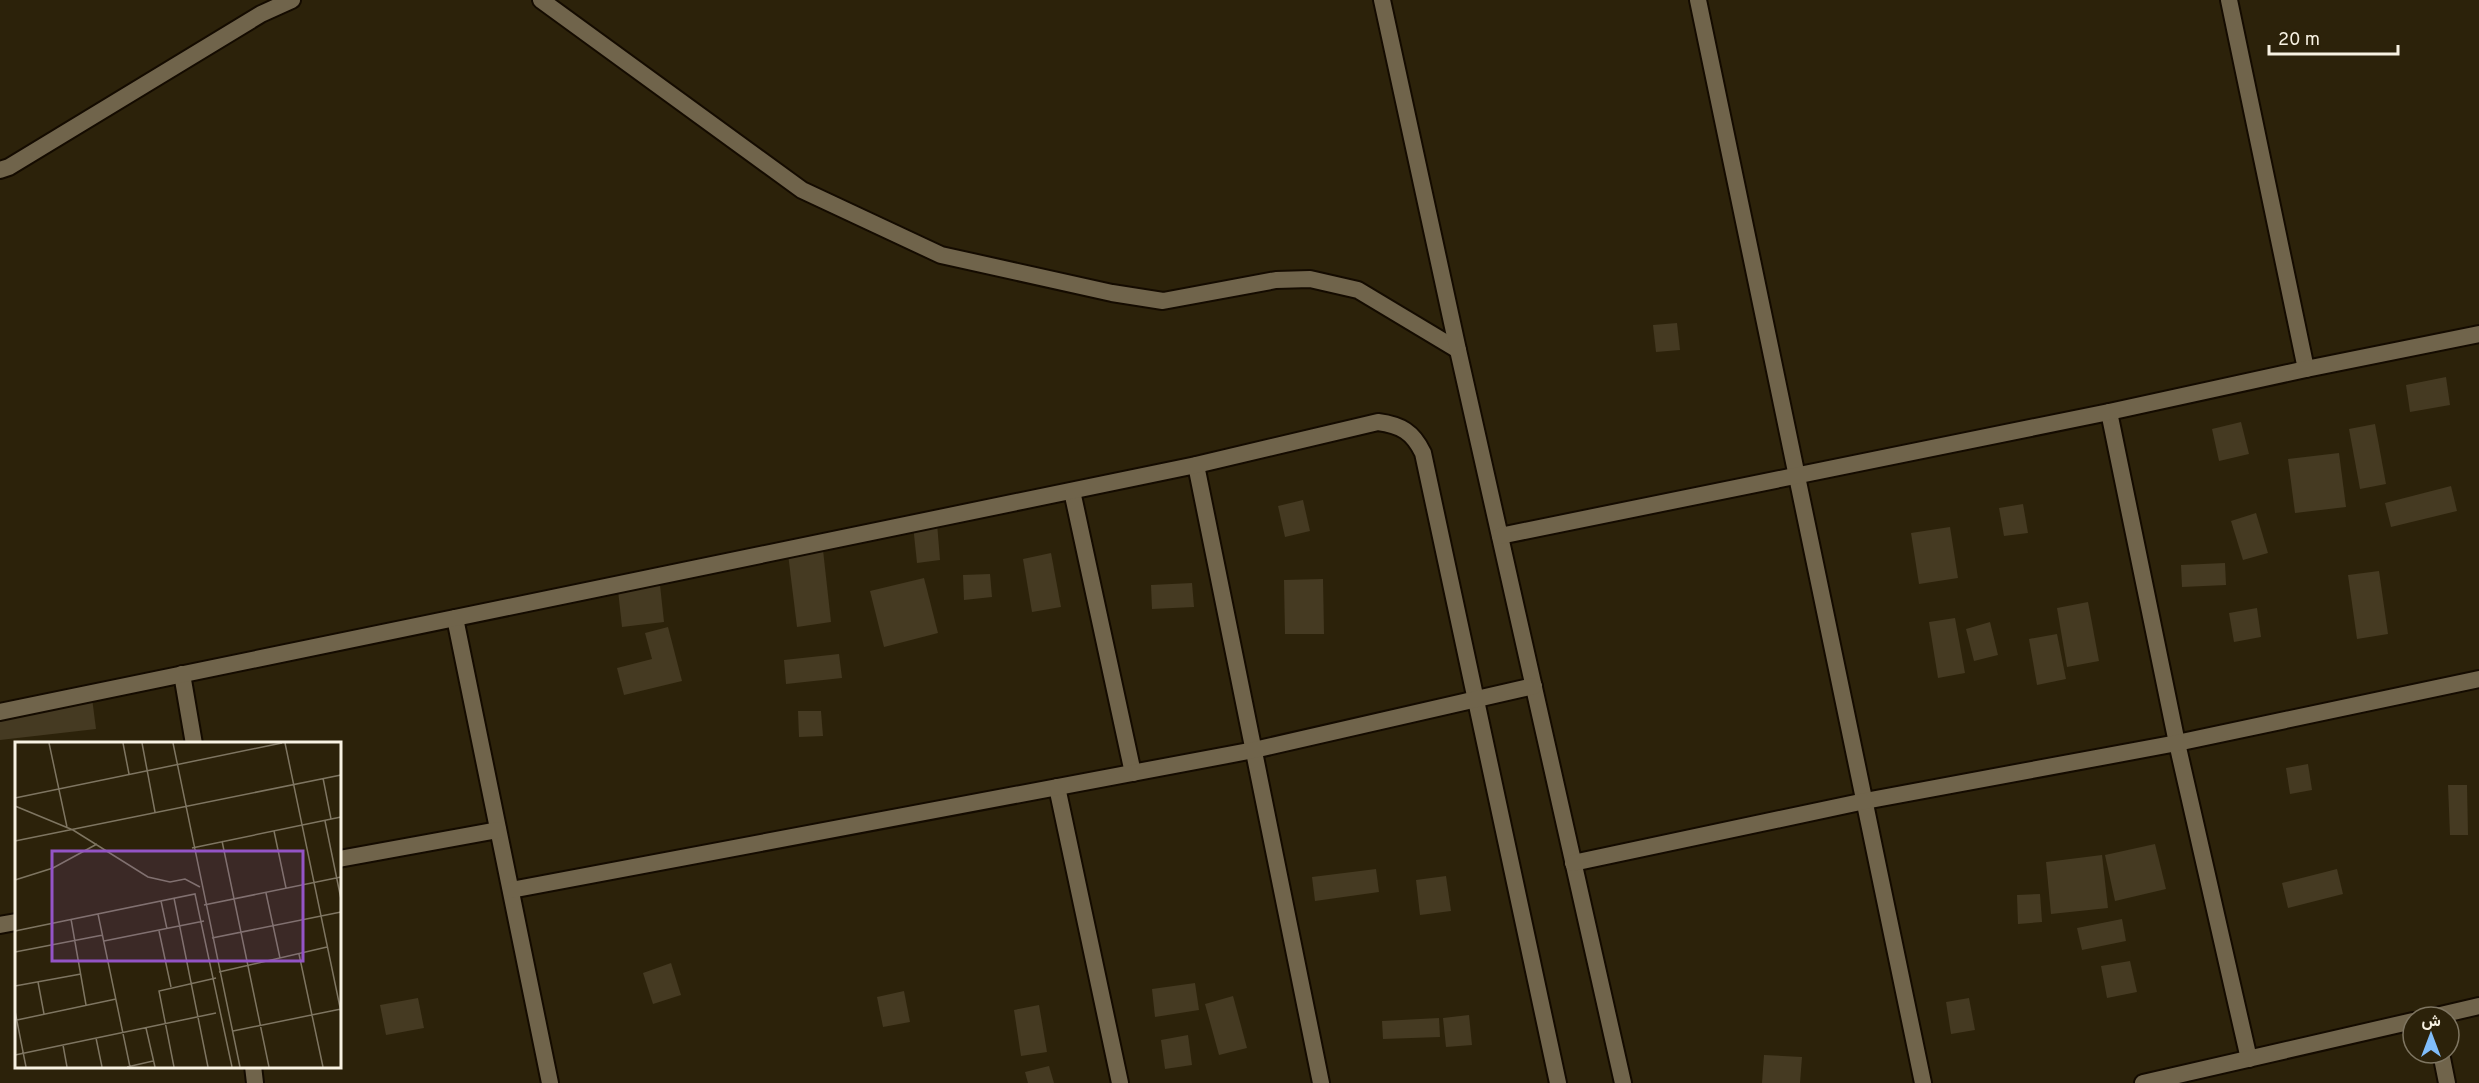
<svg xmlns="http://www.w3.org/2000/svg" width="2479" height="1083" font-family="Overpass,Vazirmatn,sans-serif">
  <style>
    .building { fill: #453a22 }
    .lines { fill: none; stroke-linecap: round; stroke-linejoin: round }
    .minor-casing { stroke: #140b00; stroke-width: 20 }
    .minor { stroke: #70644b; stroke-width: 16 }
    .inset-road { fill: none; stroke: #7e7561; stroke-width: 1.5 }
    .view { fill: #9454c6; fill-opacity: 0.15; stroke: #9454c6; stroke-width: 3 }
    .inset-edge { fill: none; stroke: #f8f2e3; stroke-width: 3 }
  </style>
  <rect width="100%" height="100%" fill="#2c220a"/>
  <g class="building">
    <path d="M 1677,323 L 1680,350 L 1656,352 L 1653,325 Z"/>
    <path d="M 2446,377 L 2450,405 L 2410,412 L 2406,385 Z"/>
    <path d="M 2241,422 L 2249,454 L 2219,461 L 2212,429 Z"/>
    <path d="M 2375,424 L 2386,484 L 2360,489 L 2349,429 Z"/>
    <path d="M 2339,453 L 2346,507 L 2295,513 L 2288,459 Z"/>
    <path d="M 2451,486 L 2457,511 L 2391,527 L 2385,503 Z"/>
    <path d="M 1303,500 L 1310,531 L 1285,537 L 1278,506 Z"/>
    <path d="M 2023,504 L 2028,533 L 2004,536 L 1999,508 Z"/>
    <path d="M 2256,513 L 2268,553 L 2243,560 L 2231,521 Z"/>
    <path d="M 937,523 L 940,560 L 917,563 L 913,525 Z"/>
    <path d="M 1950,527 L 1958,578 L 1919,584 L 1911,533 Z"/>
    <path d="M 823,550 L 831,622 L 797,627 L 788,554 Z"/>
    <path d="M 1051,553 L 1061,607 L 1032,612 L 1023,559 Z"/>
    <path d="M 2225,563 L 2226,585 L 2182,587 L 2181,565 Z"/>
    <path d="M 2379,571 L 2388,634 L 2357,639 L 2348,575 Z"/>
    <path d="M 990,574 L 992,597 L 964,600 L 963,575 Z"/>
    <path d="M 924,578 L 938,633 L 884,647 L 870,591 Z"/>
    <path d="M 1323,579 L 1324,634 L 1285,634 L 1284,580 Z"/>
    <path d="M 1192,583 L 1194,607 L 1152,609 L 1151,585 Z"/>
    <path d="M 660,585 L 664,622 L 622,627 L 618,590 Z"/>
    <path d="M 2088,602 L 2099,661 L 2067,667 L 2057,608 Z"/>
    <path d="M 2257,608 L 2261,637 L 2234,642 L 2229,613 Z"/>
    <path d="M 1955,618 L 1965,673 L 1938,678 L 1929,622 Z"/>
    <path d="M 1990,622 L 1998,655 L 1974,661 L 1966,629 Z"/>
    <path d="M 668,627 L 682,681 L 624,695 L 617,668 L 652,659 L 645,633 Z"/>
    <path d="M 2057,634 L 2066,679 L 2037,685 L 2029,639 Z"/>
    <path d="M 839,654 L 842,678 L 786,684 L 784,660 Z"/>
    <path d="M 92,698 L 96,729 L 0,740 L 0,708 Z"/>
    <path d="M 798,711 L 821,711 L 823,736 L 799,737 Z"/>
    <path d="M 2308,764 L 2312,790 L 2290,794 L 2286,768 Z"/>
    <path d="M 2448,785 L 2467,785 L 2468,835 L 2450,835 Z"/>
    <path d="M 2155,844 L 2166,889 L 2115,901 L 2105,855 Z"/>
    <path d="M 2102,855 L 2108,908 L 2051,914 L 2046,862 Z"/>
    <path d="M 1376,869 L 1379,892 L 1315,901 L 1312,877 Z"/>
    <path d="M 2337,869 L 2343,894 L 2288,908 L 2282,883 Z"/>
    <path d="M 1446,876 L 1451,911 L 1420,915 L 1416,880 Z"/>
    <path d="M 2040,894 L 2042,922 L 2018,924 L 2017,895 Z"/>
    <path d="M 2122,919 L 2126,941 L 2082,950 L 2077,928 Z"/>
    <path d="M 2130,961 L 2137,992 L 2107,998 L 2101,966 Z"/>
    <path d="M 671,963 L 681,995 L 653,1004 L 643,973 Z"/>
    <path d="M 1195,983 L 1199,1010 L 1155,1017 L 1152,989 Z"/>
    <path d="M 904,991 L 910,1022 L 883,1027 L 877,997 Z"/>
    <path d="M 1233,996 L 1247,1048 L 1219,1055 L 1205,1004 Z"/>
    <path d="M 418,998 L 424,1028 L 386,1035 L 380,1005 Z"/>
    <path d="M 1969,998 L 1975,1030 L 1951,1034 L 1946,1002 Z"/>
    <path d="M 1039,1005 L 1047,1052 L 1021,1056 L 1014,1010 Z"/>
    <path d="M 1469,1015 L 1472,1045 L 1446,1047 L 1443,1018 Z"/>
    <path d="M 1439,1018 L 1440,1037 L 1383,1039 L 1382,1021 Z"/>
    <path d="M 1188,1035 L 1192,1065 L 1165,1069 L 1161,1040 Z"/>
    <path d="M 1764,1055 L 1802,1057 L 1800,1083 L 1762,1083 Z"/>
    <path d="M 1049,1066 L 1054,1083 L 1028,1083 L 1025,1072 Z"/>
  </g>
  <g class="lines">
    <defs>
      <g id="minor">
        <path d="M 541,0 L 802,190 L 941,255 L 1112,293 L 1163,301 L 1276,280 L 1310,279 L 1358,290 L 1458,350"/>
        <path d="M 1382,0 L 1458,350 L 1623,1083"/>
        <path d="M 1698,0 L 1923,1083"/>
        <path d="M 2229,0 L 2306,369"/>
        <path d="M 0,170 L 9,167 L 261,14 L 292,0"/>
        <path d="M 2109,412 L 2177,743 L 2249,1059"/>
        <path d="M 1196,465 L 1321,1083"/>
        <path d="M 1072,491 L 1133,773"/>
        <path d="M 1500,536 L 2109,412 L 2306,369 L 2479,334"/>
        <path d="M 455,618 L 550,1083"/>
        <path d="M 182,674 L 194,744"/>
        <path d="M 0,712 L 1196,465 L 1378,422 C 1401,425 1413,432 1423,453 L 1558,1083"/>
        <path d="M 1057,787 L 1120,1083"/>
        <path d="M 339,859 L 498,830"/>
        <path d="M 1573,863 L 1865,801 L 2177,743 L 2479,679"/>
        <path d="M 511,890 L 1254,750 L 1534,686"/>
        <path d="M 0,925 L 16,922"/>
        <path d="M 2432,1017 L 2479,1006"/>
        <path d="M 2441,1053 L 2447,1083"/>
        <path d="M 253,1066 L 255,1083"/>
        <path d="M 2143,1083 L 2413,1021"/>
      </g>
    </defs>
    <use href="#minor" class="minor-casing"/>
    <use href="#minor" class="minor"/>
  </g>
  <g transform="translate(15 742)">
    <rect width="326" height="326" fill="#2c220a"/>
    <path class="inset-road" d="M 34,1 L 52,85M 108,1 L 114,32M 127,1 L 140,70M 158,1 L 225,325M 270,1 L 326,270M 308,36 L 316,77M 0,56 L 267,1M 0,64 L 58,88 L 133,135 L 155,140 L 170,137 L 185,145M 310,79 L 326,157M 259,89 L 271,146M 0,99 L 326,33M 207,99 L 254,325M 177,106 L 326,75M 0,138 L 38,126 L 82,102M 251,151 L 265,216M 159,156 L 193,325M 146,159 L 152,187M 189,163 L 326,135M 83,172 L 115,325M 56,177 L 71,263M 0,189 L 180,152 L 217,325M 144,189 L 156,245M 197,196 L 326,170M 89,199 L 189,179M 0,210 L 88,193M 284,212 L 308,325M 204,230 L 312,205M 23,240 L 29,272M 0,244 L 66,232M 0,269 L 11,325M 2,278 L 101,257M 131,286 L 140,325M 218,289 L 326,267M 81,296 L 87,325M 48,303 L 52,325M 0,313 L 201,271M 112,325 L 138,319M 159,325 L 144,249 L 201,236"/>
    <path class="view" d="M 37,109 L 288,109 L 288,219 L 37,219 Z"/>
    <rect width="326" height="326" class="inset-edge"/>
  </g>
  <g transform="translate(2431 1035)"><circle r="28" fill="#2c220a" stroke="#7e7561" stroke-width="1.5"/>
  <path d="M0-4.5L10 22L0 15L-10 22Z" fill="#80bdfa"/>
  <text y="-9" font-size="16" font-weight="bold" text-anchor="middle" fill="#f8f2e3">ش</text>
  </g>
  <path d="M2269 45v9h129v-9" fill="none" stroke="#f8f2e3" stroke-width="3"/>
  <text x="2278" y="45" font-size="18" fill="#f8f2e3" stroke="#2c220a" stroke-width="4.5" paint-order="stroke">20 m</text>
</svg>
